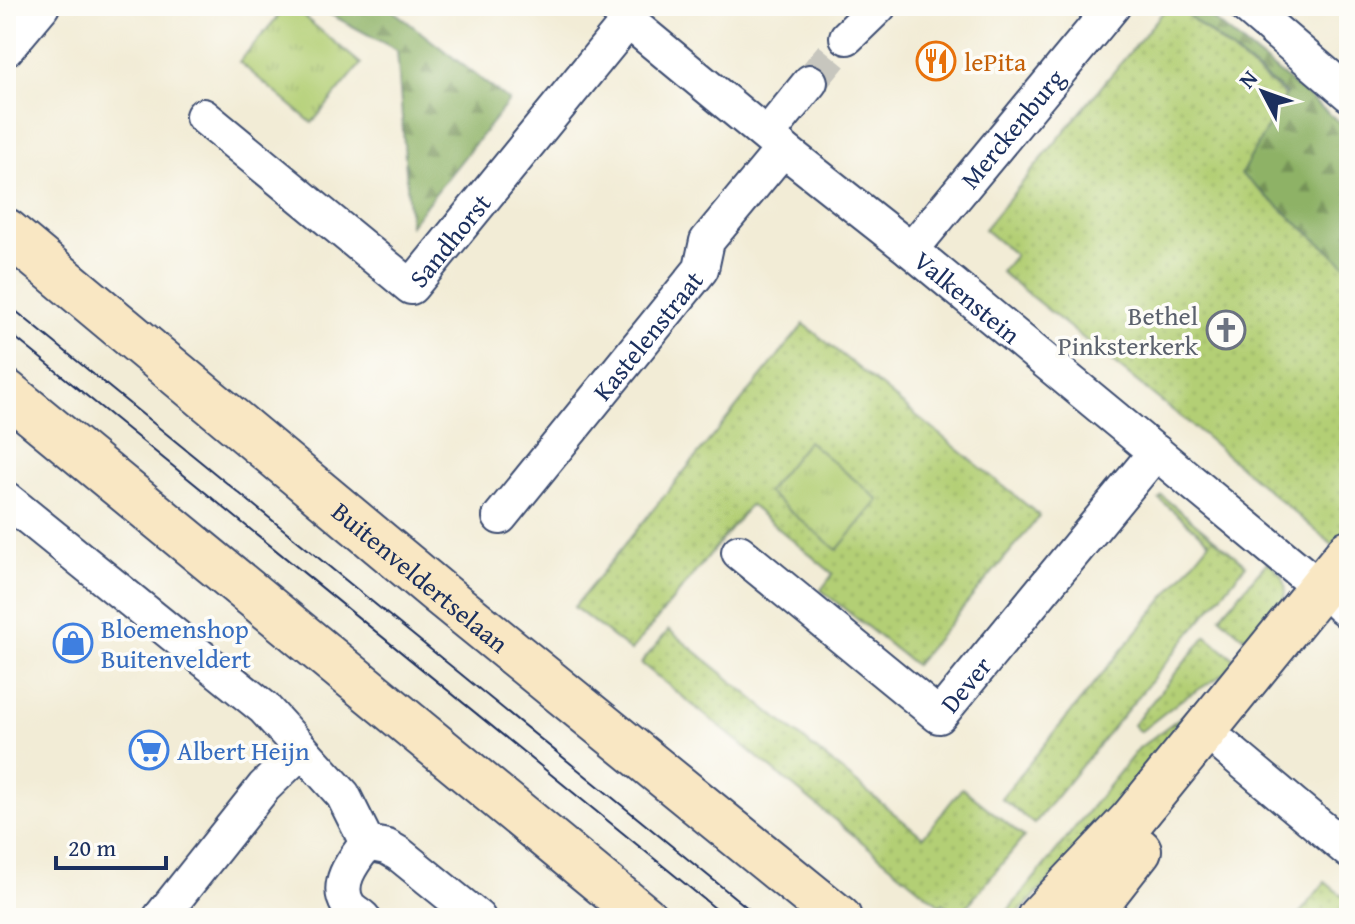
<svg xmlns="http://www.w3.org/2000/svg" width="1355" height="924" font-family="'Gentium Book Plus',serif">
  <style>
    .grass { fill: url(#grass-dots); stroke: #677f6a; stroke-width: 2 }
    .forest { fill: url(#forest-firs); stroke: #547062; stroke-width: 2 }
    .park { fill: url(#park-tufts); stroke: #677f6a; stroke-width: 2 }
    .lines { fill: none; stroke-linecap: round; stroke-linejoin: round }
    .street-tunnel { stroke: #c7c6be; stroke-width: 34; stroke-dasharray: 34 17; stroke-linecap: butt }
    .street-casing { stroke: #3b4b70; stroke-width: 38 }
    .secondary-casing { stroke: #3b4b70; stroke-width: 48 }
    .street { stroke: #fff; stroke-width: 34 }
    .secondary { stroke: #f9e7c3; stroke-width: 44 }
    .tram { stroke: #1b2f5e; stroke-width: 2 }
    .labels { text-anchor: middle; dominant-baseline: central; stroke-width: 7; stroke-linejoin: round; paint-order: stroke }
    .food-label { font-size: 26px; fill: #c56008; stroke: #fdfcf7; text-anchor: start }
    .street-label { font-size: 26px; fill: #1b2f5e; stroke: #fdfcf7 }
    .worship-label { font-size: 26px; fill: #5b616d; stroke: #fdfcf7; text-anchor: end }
    .shop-label { font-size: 26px; fill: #366cbe; stroke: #fdfcf7; text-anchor: start }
  </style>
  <defs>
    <pattern id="grass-dots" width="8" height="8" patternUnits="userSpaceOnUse" patternTransform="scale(2)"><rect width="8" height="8" fill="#b3cf75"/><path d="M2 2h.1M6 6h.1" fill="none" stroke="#99b268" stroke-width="1.8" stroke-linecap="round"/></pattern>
    <pattern id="forest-firs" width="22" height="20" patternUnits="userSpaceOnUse" patternTransform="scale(2)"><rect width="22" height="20" fill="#8eb266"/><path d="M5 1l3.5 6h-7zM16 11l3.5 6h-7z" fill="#739157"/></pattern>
    <pattern id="park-tufts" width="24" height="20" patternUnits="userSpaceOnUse" patternTransform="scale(2)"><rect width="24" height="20" fill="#b3cf75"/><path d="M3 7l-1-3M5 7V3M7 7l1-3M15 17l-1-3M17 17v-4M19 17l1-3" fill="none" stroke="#99b268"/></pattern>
  </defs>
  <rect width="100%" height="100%" fill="#fdfcf7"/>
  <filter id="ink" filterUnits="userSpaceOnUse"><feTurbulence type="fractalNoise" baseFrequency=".0125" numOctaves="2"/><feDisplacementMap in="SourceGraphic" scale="16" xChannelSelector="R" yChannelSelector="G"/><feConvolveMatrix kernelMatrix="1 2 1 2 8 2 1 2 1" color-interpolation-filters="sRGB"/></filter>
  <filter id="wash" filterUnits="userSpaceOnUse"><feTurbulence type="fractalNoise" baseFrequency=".006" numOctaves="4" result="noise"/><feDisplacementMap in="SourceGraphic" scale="32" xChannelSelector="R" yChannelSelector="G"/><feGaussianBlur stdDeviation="1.8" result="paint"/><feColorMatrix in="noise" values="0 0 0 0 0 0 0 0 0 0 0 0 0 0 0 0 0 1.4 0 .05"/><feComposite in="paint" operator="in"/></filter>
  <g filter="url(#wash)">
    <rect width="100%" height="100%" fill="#f2ecd6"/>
    <g class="grass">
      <path d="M 1168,6 L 1177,6 L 1349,149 L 1349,530 L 1335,547 L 1207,438 L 1001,272 L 1015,255 L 984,229 Z"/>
      <path d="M 804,324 L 1040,516 L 915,665 L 821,590 L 833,574 L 750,505 L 631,651 L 574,607 Z"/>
      <path d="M 1162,496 L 1246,565 L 1034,824 L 1001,798 L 1210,542 L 1159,499 Z"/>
      <path d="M 1268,561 C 1278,572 1290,580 1284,597 L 1287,599 L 1251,643 L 1220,617 Z"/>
      <path d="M 669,630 L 923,837 L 962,788 L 1024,837 L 959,916 L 943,903 L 941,906 L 641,663 Z"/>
      <path d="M 1206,636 L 1237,661 L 1229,671 L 1181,700 L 1140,732 L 1133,725 Z"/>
      <path d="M 1191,709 L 1194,712 L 1109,818 L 1014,918 L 1006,913 L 1139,748 Z"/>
      <path d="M 1325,882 L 1349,901 L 1349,918 L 1296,918 Z"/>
    </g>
    <g class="forest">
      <path d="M 315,6 L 387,6 L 509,101 L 410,225 L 397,50 Z"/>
      <path d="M 1189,6 L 1197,6 L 1349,130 L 1349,268 L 1241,174 L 1286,94 L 1184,12 Z"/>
    </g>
    <g class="park">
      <path d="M 287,6 L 291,6 L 361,64 L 312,123 L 239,62 Z"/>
      <path d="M 808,441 L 879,500 L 837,550 L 767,492 Z"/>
    </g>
  </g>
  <g filter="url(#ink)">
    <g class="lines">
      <path class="street-tunnel" d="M 810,82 L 847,37"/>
      <defs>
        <g id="street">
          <path id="s1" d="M 614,6 L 628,21 L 783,149 L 911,250 L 1320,588"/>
          <path d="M 1246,6 L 1349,94"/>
          <path d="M 847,37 L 879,6"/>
          <path d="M 6,49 L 42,6"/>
          <path id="s2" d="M 203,116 L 411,287 L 628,21"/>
          <path d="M 767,135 L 810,82"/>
          <path id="s3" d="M 911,250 L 1113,6"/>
          <path d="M 6,499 L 264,708 L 343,795 L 367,843"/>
          <path id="s4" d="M 500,517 L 701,269 L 707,241 L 783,149"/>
          <path id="s5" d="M 739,552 L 939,716 L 1156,452"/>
          <path d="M 1340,605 L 1349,612"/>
          <path d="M 1225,747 L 1349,851"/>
          <path d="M 367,843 L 387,847 L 399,854 L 478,918"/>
          <path d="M 160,918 L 264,787 L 302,750"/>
          <path d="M 363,918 C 359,914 351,910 348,905 C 334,883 355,859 367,843"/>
        </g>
        <g id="secondary">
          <path id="s6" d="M 6,231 L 442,595 L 839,918"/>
          <path d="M 6,392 L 645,918"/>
          <path d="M 1039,918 L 1131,821 L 1349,552"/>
          <path d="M 1086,918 L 1139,850"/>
        </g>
      </defs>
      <use href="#street" class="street-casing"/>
      <use href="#secondary" class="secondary-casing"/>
      <use href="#street" class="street"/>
      <use href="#secondary" class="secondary"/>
      <g class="tram">
        <path d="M 6,303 L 760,918"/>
        <path d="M 6,330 L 727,918"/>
      </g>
    </g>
  </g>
  <defs>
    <symbol id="restaurant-ring" viewBox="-11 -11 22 22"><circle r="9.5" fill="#fdfcf7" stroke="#e8710a" stroke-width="1.5"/><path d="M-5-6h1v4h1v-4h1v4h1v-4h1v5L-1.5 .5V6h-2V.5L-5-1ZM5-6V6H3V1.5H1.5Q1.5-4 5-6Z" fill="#e8710a"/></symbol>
    <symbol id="church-ring" viewBox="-11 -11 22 22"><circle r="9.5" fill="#fdfcf7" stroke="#6b7280" stroke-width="1.5"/><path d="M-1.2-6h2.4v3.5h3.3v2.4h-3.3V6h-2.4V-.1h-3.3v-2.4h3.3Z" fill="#6b7280"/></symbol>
    <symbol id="shop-ring" viewBox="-11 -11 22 22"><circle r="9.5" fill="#fdfcf7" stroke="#3f7fe0" stroke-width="1.5"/><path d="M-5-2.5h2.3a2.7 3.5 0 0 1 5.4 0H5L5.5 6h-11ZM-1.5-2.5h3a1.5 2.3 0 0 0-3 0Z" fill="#3f7fe0"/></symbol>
    <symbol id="supermarket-ring" viewBox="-11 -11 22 22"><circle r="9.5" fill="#fdfcf7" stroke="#3f7fe0" stroke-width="1.5"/><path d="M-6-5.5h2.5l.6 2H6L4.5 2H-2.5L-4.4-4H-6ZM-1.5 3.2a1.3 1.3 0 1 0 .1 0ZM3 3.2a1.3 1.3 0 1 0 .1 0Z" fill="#3f7fe0"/></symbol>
  </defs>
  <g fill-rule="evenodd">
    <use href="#restaurant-ring" x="914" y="39" width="44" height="44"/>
    <use href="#church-ring" x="1204" y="308" width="44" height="44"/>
    <use href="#shop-ring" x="51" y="621" width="44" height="44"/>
    <use href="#supermarket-ring" x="127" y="728" width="44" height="44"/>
  </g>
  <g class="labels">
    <g class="food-label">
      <text x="964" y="61">lePita</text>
    </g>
    <g class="street-label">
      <text stroke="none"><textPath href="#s3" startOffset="158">Merckenburg</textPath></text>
      <text stroke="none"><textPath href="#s2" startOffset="330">Sandhorst</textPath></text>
      <text stroke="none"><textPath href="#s1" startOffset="458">Valkenstein</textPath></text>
      <text stroke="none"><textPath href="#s4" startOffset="234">Kastelenstraat</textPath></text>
      <text stroke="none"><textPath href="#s6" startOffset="540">Buitenveldertselaan</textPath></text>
      <text stroke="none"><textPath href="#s5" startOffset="300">Dever</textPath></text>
    </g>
    <g class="worship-label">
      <text x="1198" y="315">Bethel<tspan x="1198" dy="30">Pinksterkerk</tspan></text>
    </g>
    <g class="shop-label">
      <text x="101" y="628">Bloemenshop<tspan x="101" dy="30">Buitenveldert</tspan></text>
      <text x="177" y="750">Albert Heijn</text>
    </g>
  </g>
  <rect width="1355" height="924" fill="none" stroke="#fdfcf7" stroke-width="32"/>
  <g transform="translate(1263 92) rotate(311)" stroke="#fdfcf7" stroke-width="6" paint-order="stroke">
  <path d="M0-6L14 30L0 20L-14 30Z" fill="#1b2f5e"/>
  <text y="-12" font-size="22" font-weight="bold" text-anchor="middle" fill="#1b2f5e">N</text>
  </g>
  <path d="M56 856v12h110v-12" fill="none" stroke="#1b2f5e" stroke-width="4"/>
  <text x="68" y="856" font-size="24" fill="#1b2f5e" stroke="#fdfcf7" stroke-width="6" paint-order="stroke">20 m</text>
</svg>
